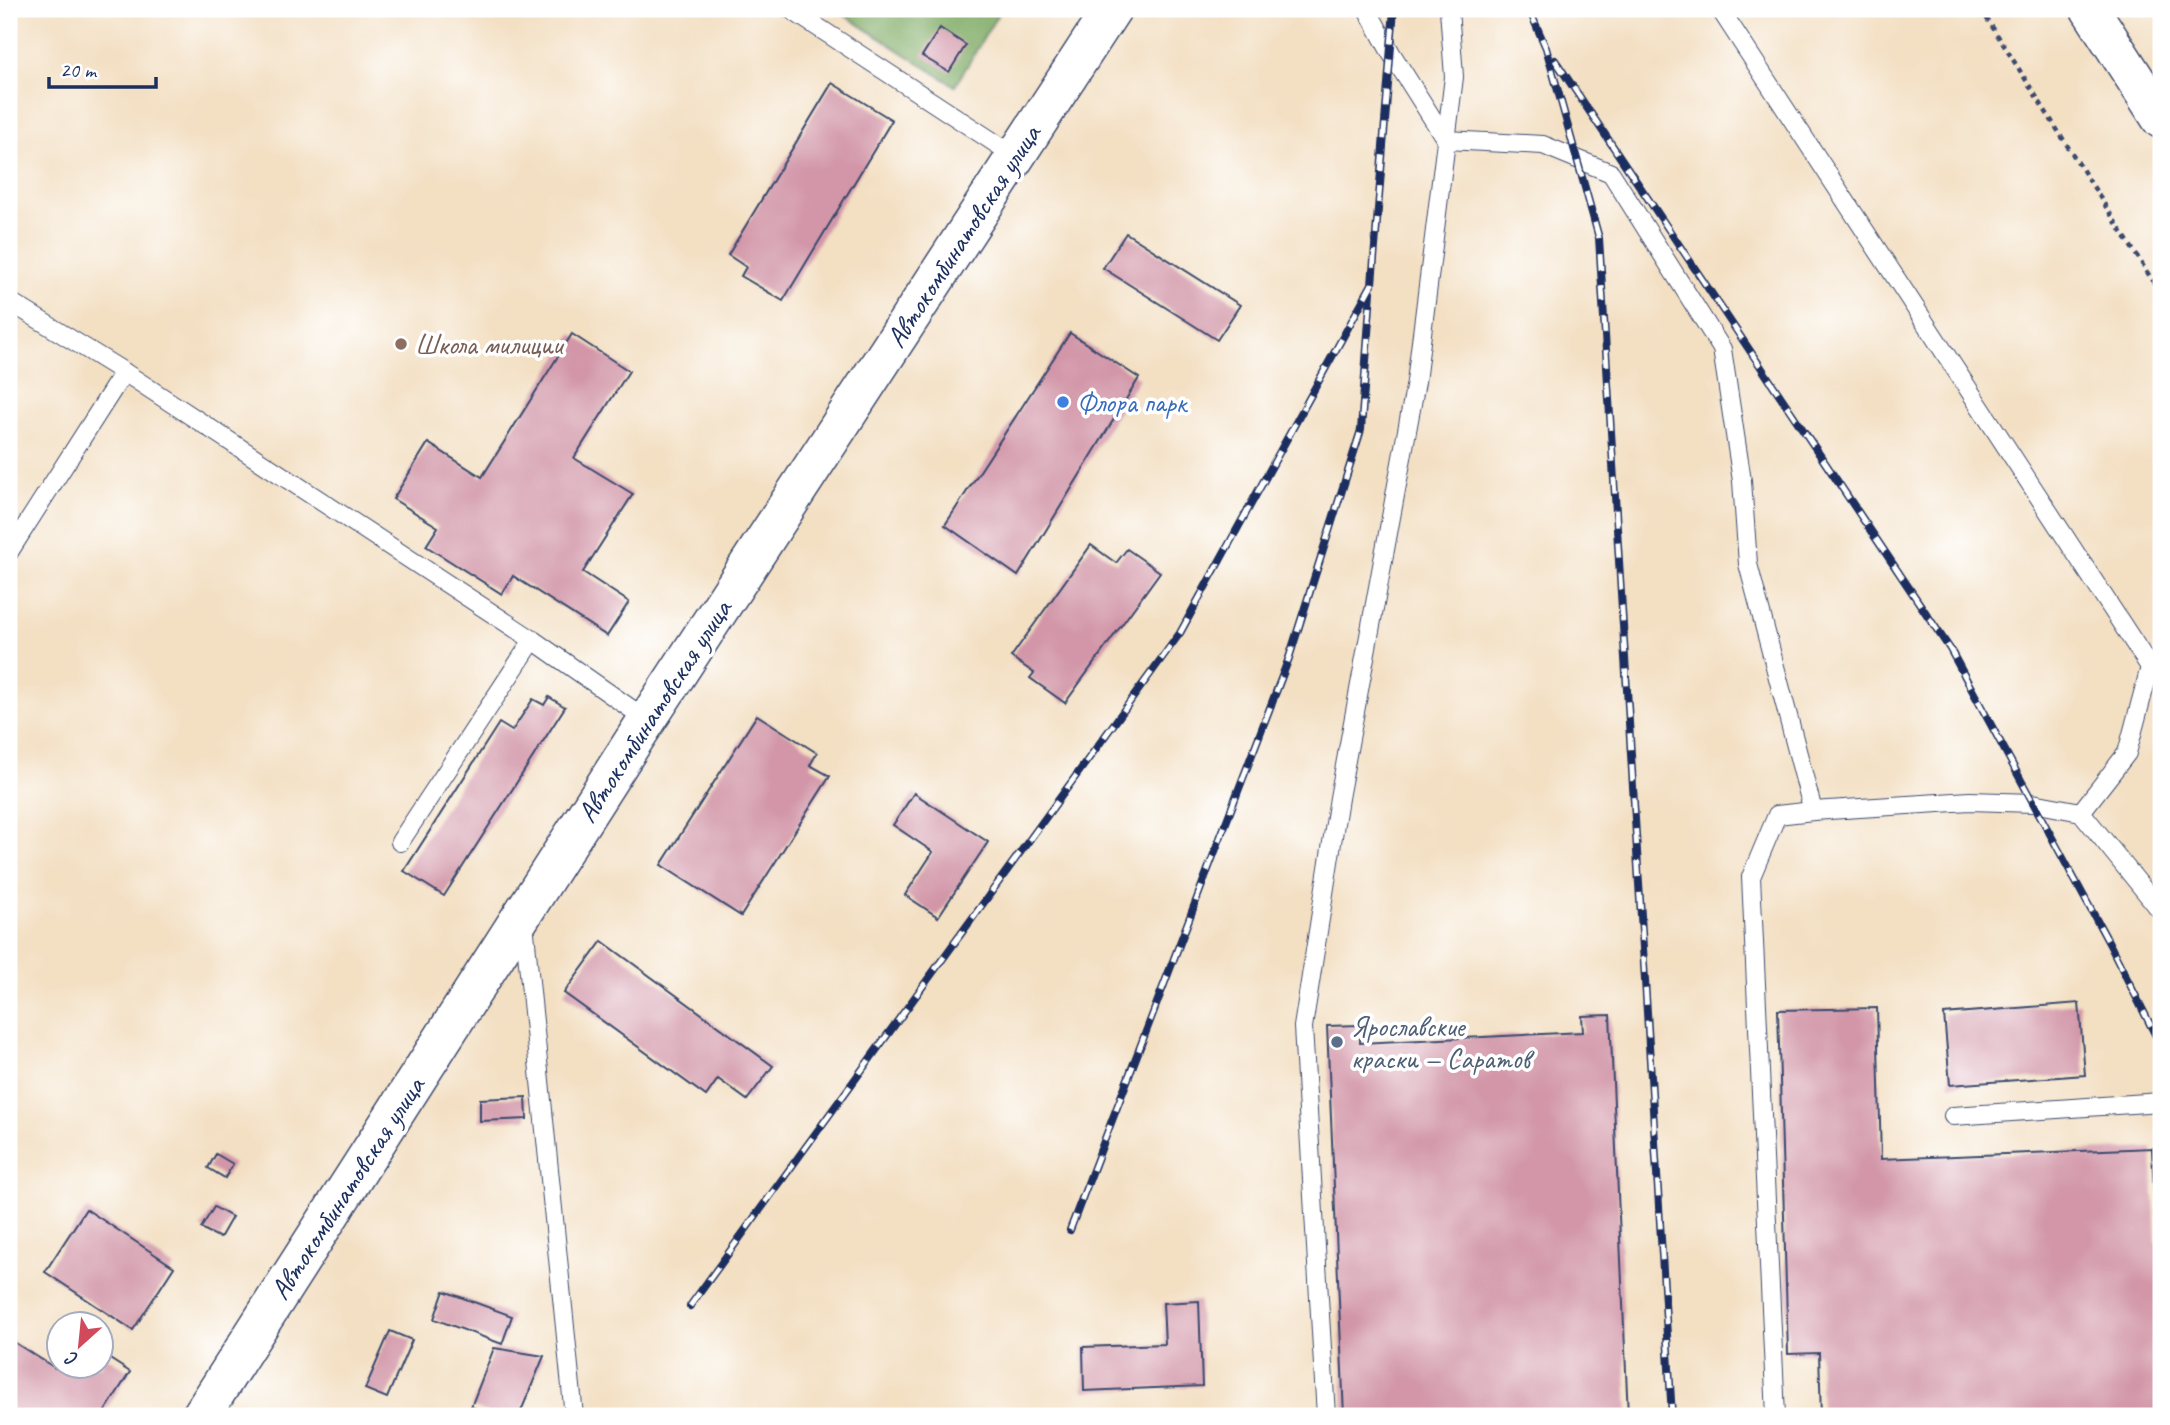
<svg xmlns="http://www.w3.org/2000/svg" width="2170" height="1425" font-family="Caveat,sans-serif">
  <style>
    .forest { fill: #7ca961; stroke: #4c6c60; stroke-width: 2 }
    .building { fill: #d296a8 }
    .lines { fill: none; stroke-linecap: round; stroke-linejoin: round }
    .lane-casing { stroke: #3b496d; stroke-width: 20 }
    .secondary-casing { stroke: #3b496d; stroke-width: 41 }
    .primary-casing { stroke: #3b496d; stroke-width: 41 }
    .path { stroke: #3b496d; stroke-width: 4.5; stroke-dasharray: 5 5; stroke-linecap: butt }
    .lane { stroke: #fff; stroke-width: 18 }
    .secondary { stroke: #fff; stroke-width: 38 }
    .primary { stroke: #fff; stroke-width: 38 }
    .rail-casing { stroke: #1b2f5e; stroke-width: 8 }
    .rail { stroke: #fff; stroke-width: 5; stroke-dasharray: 16; stroke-linecap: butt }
    .education-dot { fill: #8d6e63; stroke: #fff; stroke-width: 2.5 }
    .shop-dot { fill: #3f7fe0; stroke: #fff; stroke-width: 2.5 }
    .service-dot { fill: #5c6f8a; stroke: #fff; stroke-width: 2.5 }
    .labels { text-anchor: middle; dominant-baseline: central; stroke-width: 7; stroke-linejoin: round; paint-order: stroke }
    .street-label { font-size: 28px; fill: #1b2f5e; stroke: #fff }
    .education-label { font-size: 28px; fill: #785e54; stroke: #fff; text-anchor: start }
    .shop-label { font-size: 28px; fill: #366cbe; stroke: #fff; text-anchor: start }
    .service-label { font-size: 28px; fill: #4e5e75; stroke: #fff; text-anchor: start }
  </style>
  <rect width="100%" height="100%" fill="#fff"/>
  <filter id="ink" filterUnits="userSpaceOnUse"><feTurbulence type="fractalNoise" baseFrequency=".0143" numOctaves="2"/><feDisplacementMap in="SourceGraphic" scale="14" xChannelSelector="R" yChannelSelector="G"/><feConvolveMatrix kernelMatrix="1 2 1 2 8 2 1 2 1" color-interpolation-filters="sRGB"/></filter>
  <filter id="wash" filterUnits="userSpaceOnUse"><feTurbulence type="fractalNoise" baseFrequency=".00686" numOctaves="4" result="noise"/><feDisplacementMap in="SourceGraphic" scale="28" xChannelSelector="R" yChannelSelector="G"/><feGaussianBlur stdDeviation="1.57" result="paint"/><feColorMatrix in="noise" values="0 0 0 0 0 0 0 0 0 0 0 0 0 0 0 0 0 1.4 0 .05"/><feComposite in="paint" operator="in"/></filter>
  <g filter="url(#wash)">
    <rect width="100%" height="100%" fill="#f3dfc2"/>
    <path class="forest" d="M 835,9 L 1001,9 L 955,86 Z"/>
    <g id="blocks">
      <g class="building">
        <path d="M 940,28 L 966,45 L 949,72 L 922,56 Z"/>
        <path d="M 832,83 L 892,120 L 783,301 L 741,276 L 746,267 L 728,255 Z"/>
        <path d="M 1126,233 L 1240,305 L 1217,340 L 1103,268 Z"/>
        <path d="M 1070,333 L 1139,378 L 1018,576 L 945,525 Z"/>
        <path d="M 572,334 L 629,371 L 574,458 L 633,494 L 583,572 L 629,602 L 607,636 L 513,576 L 502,594 L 426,546 L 438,527 L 393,499 L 428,443 L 482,477 Z"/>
        <path d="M 1091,545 L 1116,563 L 1127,549 L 1160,572 L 1065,703 L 1030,678 L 1034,673 L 1011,657 Z"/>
        <path d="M 549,697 L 565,707 L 444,896 L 404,871 L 499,723 L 512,731 L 533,699 L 544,705 Z"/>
        <path d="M 757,715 L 817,753 L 810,765 L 830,776 L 741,916 L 661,865 Z"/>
        <path d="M 914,793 L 988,842 L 938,917 L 905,895 L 933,852 L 893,825 Z"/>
        <path d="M 602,941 L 773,1066 L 747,1100 L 718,1079 L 706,1096 L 564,993 Z"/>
        <path d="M 2079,1003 L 2085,1075 L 1950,1085 L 1944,1014 Z"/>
        <path d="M 1877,1008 L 1881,1159 L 2152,1148 L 2156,1244 L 2161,1244 L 2161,1416 L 1821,1416 L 1819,1353 L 1788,1354 L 1778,1010 Z"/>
        <path d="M 1610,1015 L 1628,1416 L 1344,1416 L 1327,1026 L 1360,1025 L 1360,1043 L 1583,1032 L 1582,1016 Z"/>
        <path d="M 526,1097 L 527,1119 L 480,1121 L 480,1099 Z"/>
        <path d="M 216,1154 L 233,1164 L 225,1178 L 208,1168 Z"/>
        <path d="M 214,1207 L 232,1217 L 220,1238 L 201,1228 Z"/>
        <path d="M 86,1209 L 174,1267 L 133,1330 L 45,1272 Z"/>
        <path d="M 444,1291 L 512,1316 L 502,1344 L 434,1319 Z"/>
        <path d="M 1199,1301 L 1202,1386 L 1084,1391 L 1083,1347 L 1165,1344 L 1163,1303 Z"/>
        <path d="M 390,1331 L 412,1340 L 387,1398 L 365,1389 Z"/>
        <path d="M 9,1339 L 55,1368 L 60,1361 L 60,1366 L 102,1366 L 102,1354 L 130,1372 L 102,1416 L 9,1416 Z"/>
        <path d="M 494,1348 L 544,1356 L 519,1416 L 498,1416 L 471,1407 Z"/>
      </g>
    </g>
  </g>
  <g filter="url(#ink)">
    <use href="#blocks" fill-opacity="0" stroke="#3b496d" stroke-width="2"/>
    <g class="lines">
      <defs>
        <g id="lane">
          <path d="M 790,9 L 1015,156"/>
          <path d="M 1367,9 L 1391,53 L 1446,140 L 1543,145 L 1611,173 L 1722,349 L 1742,481 L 1748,564 L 1813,811"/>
          <path d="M 1720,9 L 2150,667 L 2127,753 L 2081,812"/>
          <path d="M 9,301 L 124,372 L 533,640 L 647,720"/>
          <path d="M 9,552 L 124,372"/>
          <path d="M 400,842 L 533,640"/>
          <path d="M 524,923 L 574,1416"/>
          <path d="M 1953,1116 L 2161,1102"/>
          <path d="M 1326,1416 L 1303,1027 L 1339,798 L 1416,382 L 1454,77 L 1449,9"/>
          <path d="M 1776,1416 L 1751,877 L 1777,815 L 1813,811 L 1970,801 L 2033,803 L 2081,812 L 2161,911"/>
        </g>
        <path id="secondary" d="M 201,1416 L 634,740 L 1112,9"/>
        <path id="primary" d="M 2090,9 L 2161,119"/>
      </defs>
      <use href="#lane" class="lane-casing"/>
      <use href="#secondary" class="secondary-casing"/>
      <use href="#primary" class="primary-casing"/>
      <path class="path" d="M 1981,9 L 2161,294"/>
      <use href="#lane" class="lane"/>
      <use href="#secondary" class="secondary"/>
      <use href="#primary" class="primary"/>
      <defs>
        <g id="rail">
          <path d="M 1529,9 L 1546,48 L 1599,238 L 1672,1416"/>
          <path d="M 1555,60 L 1950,649 L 2109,943 L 2161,1046"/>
          <path d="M 1070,1230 L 1289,658 L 1361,430 L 1371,292"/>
          <path d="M 690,1306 L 1180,633 L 1372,284 L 1394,9"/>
        </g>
      </defs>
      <use href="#rail" class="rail-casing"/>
      <use href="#rail" class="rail"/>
    </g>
  </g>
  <circle class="education-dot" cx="401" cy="344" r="7"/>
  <circle class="shop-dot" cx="1063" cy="402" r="7"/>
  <circle class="service-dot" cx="1337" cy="1042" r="7"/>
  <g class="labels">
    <g class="street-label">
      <text transform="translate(963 236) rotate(-57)">Автокомбинатовская улица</text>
      <text transform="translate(654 711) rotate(-57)">Автокомбинатовская улица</text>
      <text transform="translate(347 1188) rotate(-57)">Автокомбинатовская улица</text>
    </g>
    <g class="education-label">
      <text x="415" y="344">Школа милиции</text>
    </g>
    <g class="shop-label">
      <text x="1077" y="402">Флора парк</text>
    </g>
    <g class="service-label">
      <text x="1351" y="1026">Ярославские<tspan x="1351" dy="32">краски — Саратов</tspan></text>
    </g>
  </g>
  <rect width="2170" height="1425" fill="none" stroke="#fff" stroke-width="35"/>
  <g transform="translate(80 1345) rotate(207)"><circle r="33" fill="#ffffff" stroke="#a4acbf" stroke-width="2"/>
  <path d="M0-5L12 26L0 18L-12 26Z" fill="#d1495b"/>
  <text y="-10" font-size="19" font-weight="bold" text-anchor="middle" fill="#1b2f5e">С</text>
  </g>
  <path d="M49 77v10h107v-10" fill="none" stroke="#1b2f5e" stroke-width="3.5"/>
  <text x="60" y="77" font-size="21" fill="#1b2f5e" stroke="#ffffff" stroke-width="5" paint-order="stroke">20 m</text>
</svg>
